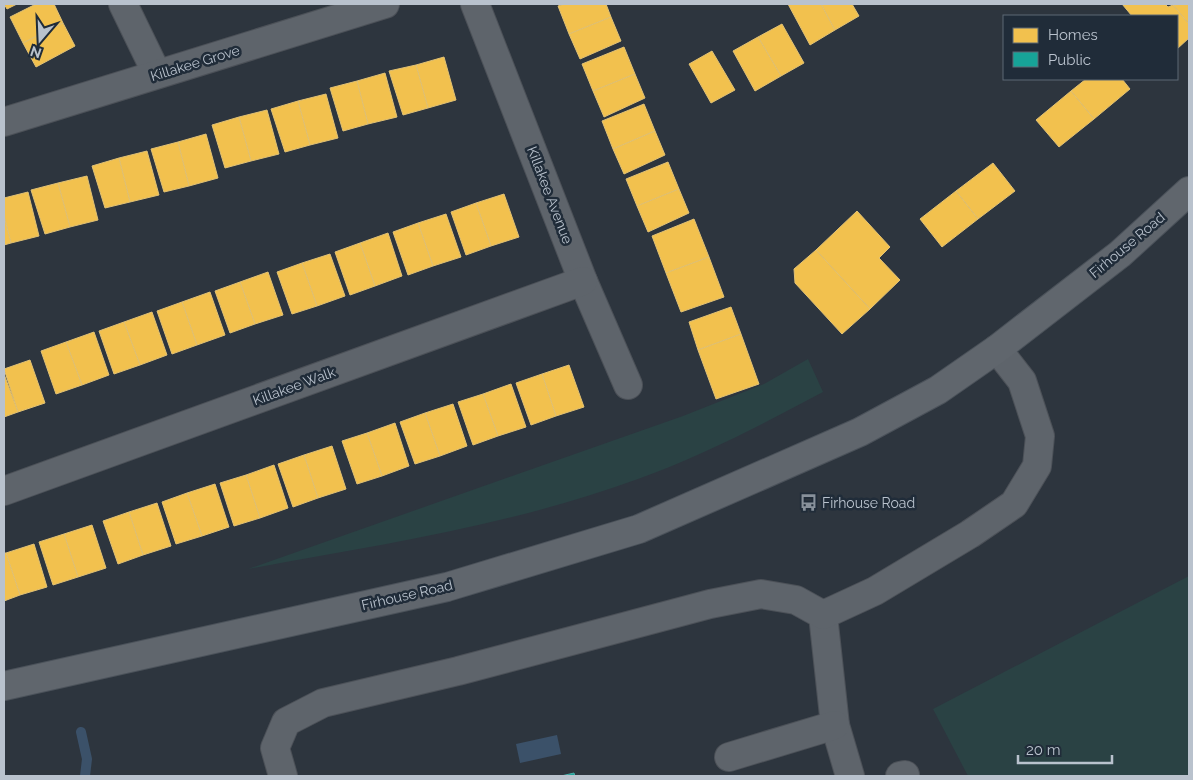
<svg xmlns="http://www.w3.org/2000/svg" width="1193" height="780" font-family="Raleway,sans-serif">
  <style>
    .green { fill: #2a4244 }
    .water { fill: #3b5169 }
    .homes { fill: #f2c14e; stroke: #e1c174 }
    .public { fill: #17a398; stroke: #48aca8 }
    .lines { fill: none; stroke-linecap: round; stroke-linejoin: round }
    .stream { stroke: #3b5169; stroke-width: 10 }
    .minor-casing { stroke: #4c5158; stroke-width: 30 }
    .major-casing { stroke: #4b525a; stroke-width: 30 }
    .minor { stroke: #5e646b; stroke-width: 28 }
    .major { stroke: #60666d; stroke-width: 28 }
    .labels { text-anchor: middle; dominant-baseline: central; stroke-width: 5; stroke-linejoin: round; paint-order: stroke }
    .street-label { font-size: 14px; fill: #b9c2cd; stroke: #202c39 }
    .poi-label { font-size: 14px; fill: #b9c2cd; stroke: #202c39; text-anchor: start }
  </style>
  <rect width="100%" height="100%" fill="#2d353e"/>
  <g class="green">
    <path d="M 808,359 L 823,392 C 763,424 702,456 638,479 C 513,525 379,545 248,569 L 683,416 L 764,384 Z"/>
    <path d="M 1189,576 L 1189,776 L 968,776 L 933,709 Z"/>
  </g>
  <path class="water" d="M 557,735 L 561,754 L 520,763 L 516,744 Z"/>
  <g class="homes">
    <path d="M 4,4 L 17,4 L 7,9 Z"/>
    <path d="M 36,4 L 54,4 L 63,23 L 23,43 L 10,17 Z"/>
    <path d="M 565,4 L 606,4 L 611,17 L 569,34 L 558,6 Z"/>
    <path d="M 788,4 L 821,4 L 835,30 L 810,45 Z"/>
    <path d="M 821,4 L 852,4 L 859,16 L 835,30 Z"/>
    <path d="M 1122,4 L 1165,4 L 1168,7 L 1173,5 L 1189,24 L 1189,38 L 1177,49 L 1177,16 L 1132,16 Z"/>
    <path d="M 1189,4 L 1189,24 L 1173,5 Z"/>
    <path d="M 611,17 L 621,41 L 580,59 L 569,34 Z"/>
    <path d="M 63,23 L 75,46 L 36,67 L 23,43 Z"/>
    <path d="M 782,24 L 804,63 L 781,76 L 758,37 Z"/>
    <path d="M 758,37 L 781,76 L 755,91 L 733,51 Z"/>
    <path d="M 624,47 L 635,74 L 593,91 L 582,64 Z"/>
    <path d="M 712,51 L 735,90 L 711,103 L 689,64 Z"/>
    <path d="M 444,57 L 456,100 L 428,108 L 416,65 Z"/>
    <path d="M 416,65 L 428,108 L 403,115 L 389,71 Z"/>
    <path d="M 385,73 L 397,117 L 368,124 L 357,81 Z"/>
    <path d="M 635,74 L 645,98 L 604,117 L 593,91 Z"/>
    <path d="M 1086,79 L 1122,79 L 1130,89 L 1094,119 L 1071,91 Z"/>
    <path d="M 357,81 L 368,124 L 343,131 L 330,88 Z"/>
    <path d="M 1071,91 L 1094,119 L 1059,147 L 1036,120 Z"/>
    <path d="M 326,94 L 338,138 L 310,145 L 298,101 Z"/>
    <path d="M 298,101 L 310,145 L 285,152 L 271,109 Z"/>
    <path d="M 644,104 L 655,131 L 613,149 L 602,121 Z"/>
    <path d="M 267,110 L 279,154 L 251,161 L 239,117 Z"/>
    <path d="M 239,117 L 251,161 L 225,168 L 212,125 Z"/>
    <path d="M 655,131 L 665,155 L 624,174 L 613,149 Z"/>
    <path d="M 206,134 L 218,178 L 189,186 L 178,142 Z"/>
    <path d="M 178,142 L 189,186 L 164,192 L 151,149 Z"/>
    <path d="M 147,151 L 159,195 L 130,202 L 119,158 Z"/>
    <path d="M 119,158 L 130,202 L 105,208 L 92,166 Z"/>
    <path d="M 668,162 L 679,189 L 637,206 L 626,179 Z"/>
    <path d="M 993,163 L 1015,191 L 978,219 L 956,191 Z"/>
    <path d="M 87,176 L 98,220 L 70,227 L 58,183 Z"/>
    <path d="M 58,183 L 70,227 L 45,234 L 31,190 Z"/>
    <path d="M 679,189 L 689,213 L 648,232 L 637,206 Z"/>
    <path d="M 956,191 L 978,219 L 942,247 L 920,219 Z"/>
    <path d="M 28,192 L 39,236 L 11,243 L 4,216 L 4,198 Z"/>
    <path d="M 504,194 L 519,237 L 491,246 L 476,203 Z"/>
    <path d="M 476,203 L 491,246 L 466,255 L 451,212 Z"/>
    <path d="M 857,211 L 890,247 L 879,258 L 900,280 L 870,309 L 816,250 Z"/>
    <path d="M 446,214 L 461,257 L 433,266 L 418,223 Z"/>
    <path d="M 4,216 L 11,243 L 4,245 Z"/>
    <path d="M 694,219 L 709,257 L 666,273 L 652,236 Z"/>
    <path d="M 418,223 L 433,266 L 408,275 L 393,232 Z"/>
    <path d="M 388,233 L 402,276 L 375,286 L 360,243 Z"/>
    <path d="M 360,243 L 375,286 L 350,295 L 335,252 Z"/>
    <path d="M 816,250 L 870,309 L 842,334 L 795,283 L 794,269 Z"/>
    <path d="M 330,254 L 345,296 L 317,306 L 302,263 Z"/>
    <path d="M 709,257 L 724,297 L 681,312 L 666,273 Z"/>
    <path d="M 302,263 L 317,306 L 292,314 L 277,272 Z"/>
    <path d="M 268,272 L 283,315 L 255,324 L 240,282 Z"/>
    <path d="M 240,282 L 255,324 L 230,333 L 215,291 Z"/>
    <path d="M 210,292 L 225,335 L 197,345 L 182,302 Z"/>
    <path d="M 182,302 L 197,345 L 172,354 L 157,311 Z"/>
    <path d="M 731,307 L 741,334 L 698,350 L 689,322 Z"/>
    <path d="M 152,312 L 167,355 L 140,365 L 124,322 Z"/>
    <path d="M 124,322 L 140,365 L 114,374 L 99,331 Z"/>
    <path d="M 94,332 L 109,375 L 82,385 L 66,342 Z"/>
    <path d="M 741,334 L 759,384 L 716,399 L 698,350 Z"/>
    <path d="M 66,342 L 82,385 L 56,394 L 41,351 Z"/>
    <path d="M 30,360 L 45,403 L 18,412 L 4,369 Z"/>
    <path d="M 569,365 L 584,407 L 556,416 L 542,374 Z"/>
    <path d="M 4,374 L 18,412 L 4,417 Z"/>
    <path d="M 542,374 L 556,416 L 531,425 L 516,383 Z"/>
    <path d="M 511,384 L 526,427 L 498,436 L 483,394 Z"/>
    <path d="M 483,394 L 498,436 L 473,445 L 458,402 Z"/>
    <path d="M 453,404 L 467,446 L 440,456 L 425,413 Z"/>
    <path d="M 425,413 L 440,456 L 415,464 L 400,422 Z"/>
    <path d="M 395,423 L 409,466 L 382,476 L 367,433 Z"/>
    <path d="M 367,433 L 382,476 L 357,484 L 342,441 Z"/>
    <path d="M 332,446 L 346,489 L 318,498 L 304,455 Z"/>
    <path d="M 304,455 L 318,498 L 293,507 L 278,464 Z"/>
    <path d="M 274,465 L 288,508 L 260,518 L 246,475 Z"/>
    <path d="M 246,475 L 260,518 L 234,526 L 220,483 Z"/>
    <path d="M 215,484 L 229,527 L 202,536 L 187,493 Z"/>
    <path d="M 187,493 L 202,536 L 176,544 L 162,502 Z"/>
    <path d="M 157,503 L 171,546 L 143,555 L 129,512 Z"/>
    <path d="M 129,512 L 143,555 L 118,564 L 103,521 Z"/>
    <path d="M 92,525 L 106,568 L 78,577 L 64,534 Z"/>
    <path d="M 64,534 L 78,577 L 53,585 L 39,542 Z"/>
    <path d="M 34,544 L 47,587 L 20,595 L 6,553 Z"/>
    <path d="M 4,553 L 6,553 L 20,595 L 4,601 Z"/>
  </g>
  <path class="public" d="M 574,773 L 575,776 L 561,776 Z"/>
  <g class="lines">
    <path class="stream" d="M 81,732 L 87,759 L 85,776"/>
    <defs>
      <g id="minor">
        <path d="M 123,4 L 157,74"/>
        <path d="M 475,4 L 583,281 L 628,385"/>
        <path d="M 4,122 L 385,4"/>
        <path d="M 4,491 L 583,281"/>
        <path d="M 823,615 L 835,725 L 850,776"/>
        <path d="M 729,757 L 835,725"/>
        <path d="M 283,776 L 275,748 L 286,722 L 323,703 L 458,671 L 710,604 L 761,594 L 796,600 L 823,615 L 875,591 L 970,534 L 1014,504 L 1037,466 L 1040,436 L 1022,381 L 997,349"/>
        <path d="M 900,776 L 905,775"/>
      </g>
      <path id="major" d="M 4,686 L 447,587 L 639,529 L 860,432 L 938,390 L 997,349 L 1120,254 L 1189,191"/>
    </defs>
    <use href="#minor" class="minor-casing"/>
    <use href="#major" class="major-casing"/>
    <use href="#minor" class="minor"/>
    <use href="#major" class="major"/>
  </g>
  <defs>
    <symbol id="bus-bare" viewBox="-9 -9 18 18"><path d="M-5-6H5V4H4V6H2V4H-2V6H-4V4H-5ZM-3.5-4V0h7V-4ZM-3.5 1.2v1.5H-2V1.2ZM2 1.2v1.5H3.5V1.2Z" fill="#88919b" stroke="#202c39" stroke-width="2.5" paint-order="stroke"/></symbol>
  </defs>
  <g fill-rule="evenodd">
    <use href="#bus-bare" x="796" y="490" width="25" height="25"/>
  </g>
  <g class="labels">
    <g class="street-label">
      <text transform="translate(195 63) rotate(-17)">Killakee Grove</text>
      <text transform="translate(550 195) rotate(69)">Killakee Avenue</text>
      <text transform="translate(1127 245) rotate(-40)">Firhouse Road</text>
      <text transform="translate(294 386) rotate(-20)">Killakee Walk</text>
      <text transform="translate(407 595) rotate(-13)">Firhouse Road</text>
    </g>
    <g class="poi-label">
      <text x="822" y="503">Firhouse Road</text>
    </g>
  </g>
  <rect width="1193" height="780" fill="none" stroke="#b9c2cd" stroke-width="10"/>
  <rect x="1003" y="15" width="175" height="65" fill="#202c39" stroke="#5d6874"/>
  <rect x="1013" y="28" width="25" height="15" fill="#f2c14e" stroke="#5d6874"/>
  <text x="1048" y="40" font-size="15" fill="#b9c2cd">Homes</text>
  <rect x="1013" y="52" width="25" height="15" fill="#17a398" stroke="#5d6874"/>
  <text x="1048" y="65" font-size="15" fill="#b9c2cd">Public</text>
  <g transform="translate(40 40) rotate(199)" stroke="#202c39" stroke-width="4" paint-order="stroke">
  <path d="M0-4L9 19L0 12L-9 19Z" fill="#b9c2cd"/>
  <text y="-8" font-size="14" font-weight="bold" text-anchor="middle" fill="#b9c2cd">N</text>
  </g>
  <path d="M1018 755v8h94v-8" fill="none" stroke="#b9c2cd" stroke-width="2.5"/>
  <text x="1026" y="755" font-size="15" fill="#b9c2cd" stroke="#202c39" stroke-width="4" paint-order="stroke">20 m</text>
</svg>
